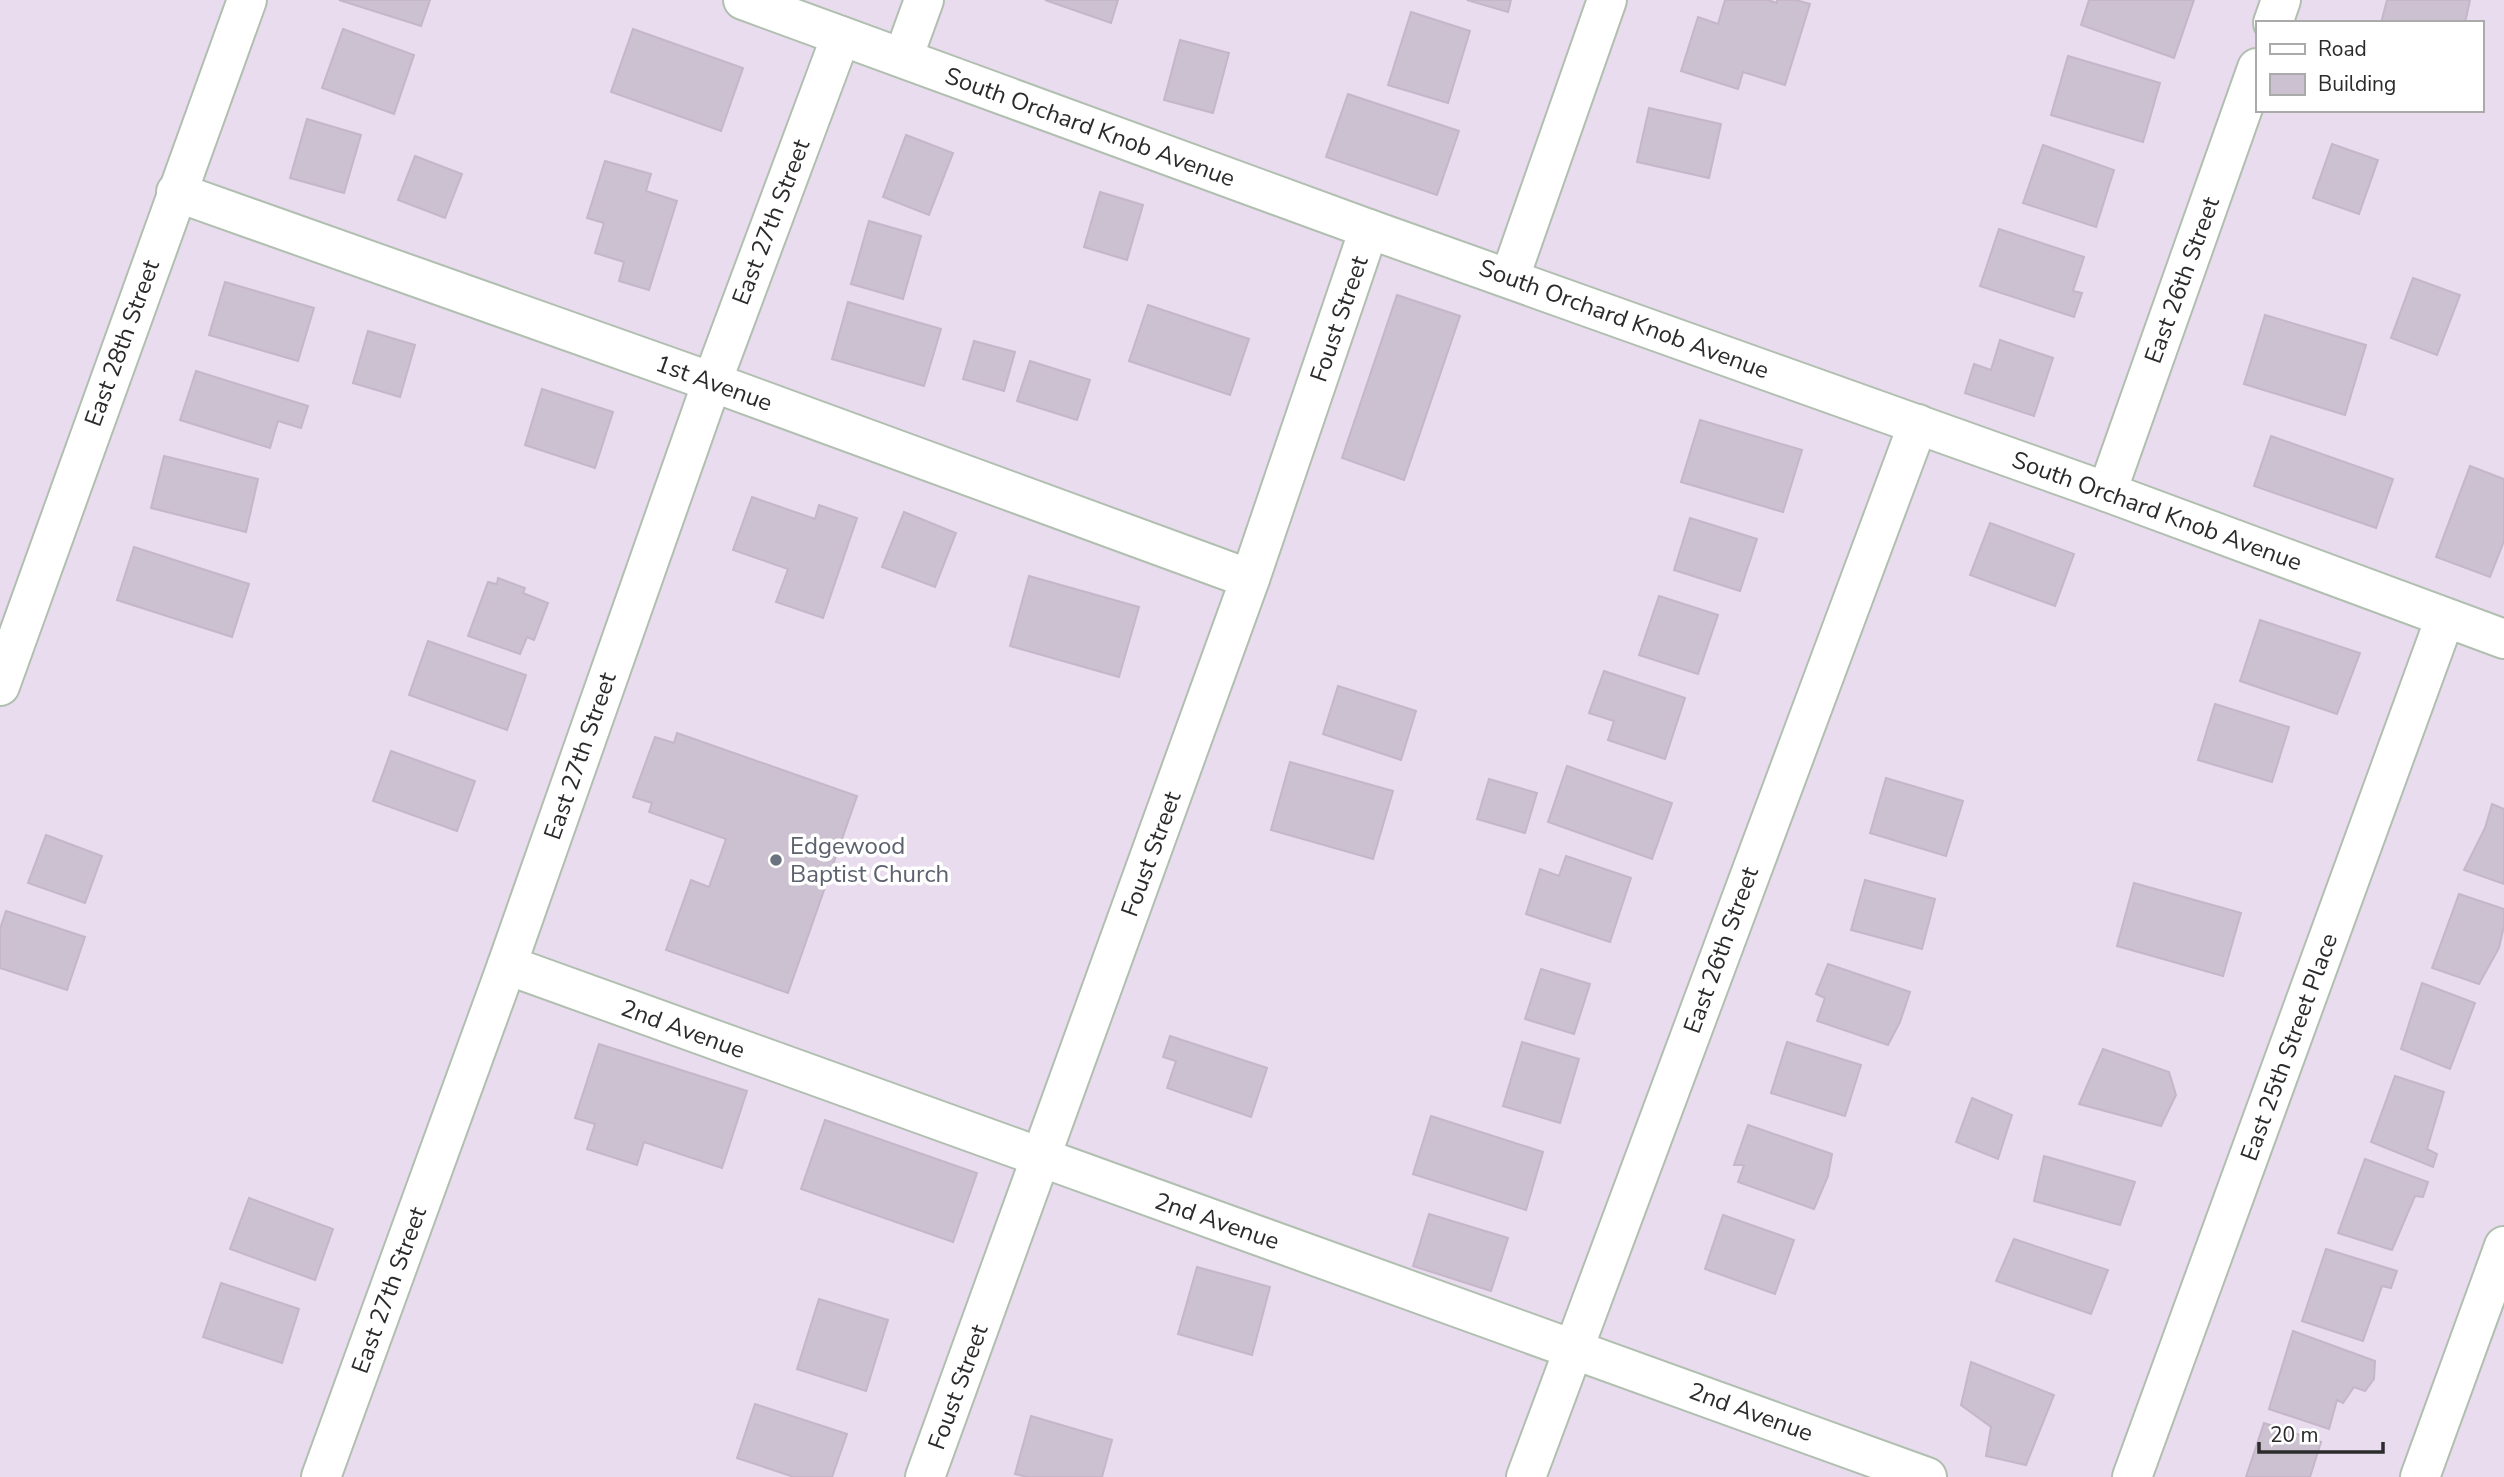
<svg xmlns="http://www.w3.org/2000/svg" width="2504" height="1477" font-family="'Nunito Sans',sans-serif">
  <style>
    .building { fill: #ccc1d0; stroke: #c5b6c9; stroke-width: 2 }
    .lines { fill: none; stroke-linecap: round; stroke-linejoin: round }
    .street-casing { stroke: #b1bfb0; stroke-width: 42 }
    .secondary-casing { stroke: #b1bfb0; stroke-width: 42 }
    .street { stroke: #fff; stroke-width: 38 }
    .secondary { stroke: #fff; stroke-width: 38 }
    .worship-dot { fill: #6b7280; stroke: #fff; stroke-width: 2.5 }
    .labels { text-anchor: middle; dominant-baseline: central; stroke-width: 7; stroke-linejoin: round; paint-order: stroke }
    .street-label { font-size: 24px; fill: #2b2b2b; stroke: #fff }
    .worship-label { font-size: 24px; fill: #5b616d; stroke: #fff; text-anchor: start }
  </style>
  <rect width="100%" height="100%" fill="#e9dcee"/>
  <g class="building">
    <path d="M 339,0 L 430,0 L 421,26 Z"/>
    <path d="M 1045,0 L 1118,0 L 1111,23 Z"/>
    <path d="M 1467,0 L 1511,0 L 1508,12 Z"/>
    <path d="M 1725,0 L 1768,0 L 1777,3 L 1777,0 L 1796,0 L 1810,4 L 1785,85 L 1743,72 L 1738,89 L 1681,71 L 1698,17 L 1718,24 Z"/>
    <path d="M 2089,0 L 2194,0 L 2174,58 L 2081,25 Z"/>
    <path d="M 2387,0 L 2470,0 L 2465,23 L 2381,23 Z"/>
    <path d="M 1411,12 L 1470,31 L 1448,103 L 1388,85 Z"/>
    <path d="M 343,29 L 414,55 L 394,114 L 322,88 Z"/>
    <path d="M 633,29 L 743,68 L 721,131 L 611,92 Z"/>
    <path d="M 1180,40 L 1229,53 L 1213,113 L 1164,100 Z"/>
    <path d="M 2068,56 L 2160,83 L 2143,142 L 2051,115 Z"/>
    <path d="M 1348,94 L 1459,131 L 1437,195 L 1326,157 Z"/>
    <path d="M 1649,108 L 1721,124 L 1709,178 L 1637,162 Z"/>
    <path d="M 307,119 L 361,135 L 344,193 L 290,178 Z"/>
    <path d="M 906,135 L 953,153 L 929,215 L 883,197 Z"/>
    <path d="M 2332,144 L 2378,160 L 2359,214 L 2313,198 Z"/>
    <path d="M 2043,145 L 2114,170 L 2096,227 L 2023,203 Z"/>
    <path d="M 415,156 L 462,174 L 445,218 L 398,200 Z"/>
    <path d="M 605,161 L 651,174 L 646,191 L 677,201 L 649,290 L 619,281 L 624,262 L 595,253 L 604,223 L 587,218 Z"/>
    <path d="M 1100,192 L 1143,205 L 1127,260 L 1084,247 Z"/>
    <path d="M 869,221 L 921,236 L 903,299 L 851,284 Z"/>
    <path d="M 1999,229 L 2084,257 L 2073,291 L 2082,293 L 2074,317 L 1980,286 Z"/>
    <path d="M 2413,278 L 2460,295 L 2437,355 L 2391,338 Z"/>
    <path d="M 225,282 L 314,308 L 298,361 L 209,335 Z"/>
    <path d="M 1397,295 L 1460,316 L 1404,480 L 1342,458 Z"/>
    <path d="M 848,302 L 941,329 L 924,386 L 832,359 Z"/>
    <path d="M 1148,305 L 1249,339 L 1230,395 L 1129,361 Z"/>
    <path d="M 2265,315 L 2366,345 L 2345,415 L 2244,384 Z"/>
    <path d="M 368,331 L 415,345 L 400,397 L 353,383 Z"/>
    <path d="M 2000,340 L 2053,358 L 2034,416 L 1965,393 L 1974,364 L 1991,370 Z"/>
    <path d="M 974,341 L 1015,352 L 1004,391 L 963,379 Z"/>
    <path d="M 1030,361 L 1090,380 L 1077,420 L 1017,401 Z"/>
    <path d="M 196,371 L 308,406 L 301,428 L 278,421 L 270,448 L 180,420 Z"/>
    <path d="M 542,389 L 613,412 L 595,468 L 525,445 Z"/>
    <path d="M 1700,420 L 1802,450 L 1783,512 L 1681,482 Z"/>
    <path d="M 2271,436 L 2393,479 L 2376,528 L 2254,486 Z"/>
    <path d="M 164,456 L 258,479 L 246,532 L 151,508 Z"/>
    <path d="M 2470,466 L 2504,479 L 2504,541 L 2490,577 L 2436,557 Z"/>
    <path d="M 752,497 L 815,519 L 819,505 L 857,518 L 823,618 L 776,602 L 788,569 L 733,550 Z"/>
    <path d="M 904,512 L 956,533 L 935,587 L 882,567 Z"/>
    <path d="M 1690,518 L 1757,539 L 1740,591 L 1674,570 Z"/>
    <path d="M 1990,523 L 2074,554 L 2055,606 L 1970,575 Z"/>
    <path d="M 134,547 L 249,584 L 232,637 L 117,600 Z"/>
    <path d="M 1029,576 L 1139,607 L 1119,677 L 1010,646 Z"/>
    <path d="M 498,578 L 525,588 L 523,593 L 548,603 L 534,640 L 527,637 L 520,654 L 468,636 L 488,582 L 497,584 Z"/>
    <path d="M 1659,596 L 1718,615 L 1698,674 L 1639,655 Z"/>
    <path d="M 2260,620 L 2360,653 L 2337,714 L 2240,681 Z"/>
    <path d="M 428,641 L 526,675 L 507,730 L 409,695 Z"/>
    <path d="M 1604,671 L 1685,698 L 1665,759 L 1608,740 L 1614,721 L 1589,713 Z"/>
    <path d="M 1338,686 L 1416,711 L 1401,760 L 1323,734 Z"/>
    <path d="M 2215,704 L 2289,727 L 2272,782 L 2198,760 Z"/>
    <path d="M 677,733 L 857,796 L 788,993 L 666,950 L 691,880 L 709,887 L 726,839 L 649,812 L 652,803 L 633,797 L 655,737 L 674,743 Z"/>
    <path d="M 391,751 L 475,781 L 457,831 L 373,801 Z"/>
    <path d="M 1290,762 L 1393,791 L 1373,859 L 1271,830 Z"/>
    <path d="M 1567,766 L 1672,803 L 1652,859 L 1548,822 Z"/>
    <path d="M 1886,778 L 1963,801 L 1946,856 L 1870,833 Z"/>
    <path d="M 1489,779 L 1537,793 L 1525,833 L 1477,819 Z"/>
    <path d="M 2492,804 L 2504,809 L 2504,884 L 2464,870 L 2485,828 Z"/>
    <path d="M 46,835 L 102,856 L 85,903 L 28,883 Z"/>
    <path d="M 1566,856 L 1631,878 L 1610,942 L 1526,914 L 1540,869 L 1559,876 Z"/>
    <path d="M 1865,880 L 1935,899 L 1922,949 L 1851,930 Z"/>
    <path d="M 2134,883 L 2241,913 L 2223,976 L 2117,946 Z"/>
    <path d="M 2459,894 L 2504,909 L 2504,926 L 2499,948 L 2479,984 L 2432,968 Z"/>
    <path d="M 6,911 L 85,937 L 67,990 L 0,968 L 0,929 Z"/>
    <path d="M 1828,964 L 1910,992 L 1900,1022 L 1888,1045 L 1817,1021 L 1825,998 L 1816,994 Z"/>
    <path d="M 1541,969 L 1590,984 L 1574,1034 L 1525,1019 Z"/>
    <path d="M 2422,983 L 2475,1003 L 2450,1069 L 2401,1049 Z"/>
    <path d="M 1170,1036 L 1267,1068 L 1251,1117 L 1167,1088 L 1176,1061 L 1163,1057 Z"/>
    <path d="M 1522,1042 L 1579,1059 L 1560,1123 L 1503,1106 Z"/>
    <path d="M 1787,1042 L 1861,1065 L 1845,1116 L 1771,1093 Z"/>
    <path d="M 599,1044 L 747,1091 L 722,1168 L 644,1142 L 637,1165 L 587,1149 L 595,1124 L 575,1118 Z"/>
    <path d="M 2103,1049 L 2169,1072 L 2176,1095 L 2161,1126 L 2079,1104 Z"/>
    <path d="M 2395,1076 L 2444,1092 L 2427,1149 L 2437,1154 L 2433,1167 L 2371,1142 Z"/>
    <path d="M 1972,1098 L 2012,1115 L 1998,1159 L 1956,1142 Z"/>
    <path d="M 1431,1116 L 1543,1152 L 1526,1210 L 1413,1174 Z"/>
    <path d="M 825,1120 L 977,1173 L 953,1242 L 801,1189 Z"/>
    <path d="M 1748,1125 L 1832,1154 L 1828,1176 L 1814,1209 L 1738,1182 L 1744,1165 L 1734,1165 Z"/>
    <path d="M 2044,1156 L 2135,1182 L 2120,1225 L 2034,1201 Z"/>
    <path d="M 2365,1159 L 2428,1182 L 2423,1197 L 2415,1196 L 2392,1250 L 2338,1233 Z"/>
    <path d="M 249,1198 L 333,1229 L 315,1280 L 230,1249 Z"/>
    <path d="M 1429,1214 L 1508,1238 L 1491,1291 L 1413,1266 Z"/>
    <path d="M 1723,1215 L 1794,1240 L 1775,1294 L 1705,1269 Z"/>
    <path d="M 2014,1239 L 2108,1270 L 2091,1314 L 1996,1281 Z"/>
    <path d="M 2326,1249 L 2397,1271 L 2391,1288 L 2382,1286 L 2363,1341 L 2302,1321 Z"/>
    <path d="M 1197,1267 L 1270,1287 L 1252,1355 L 1178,1334 Z"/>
    <path d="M 221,1283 L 299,1309 L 282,1363 L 203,1337 Z"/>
    <path d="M 819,1299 L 888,1320 L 866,1391 L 797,1369 Z"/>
    <path d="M 2293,1331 L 2375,1361 L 2374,1379 L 2365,1391 L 2354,1387 L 2343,1403 L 2337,1400 L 2329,1429 L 2269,1409 Z"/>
    <path d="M 1971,1362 L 2054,1395 L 2026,1465 L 1986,1456 L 1991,1427 L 1961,1405 Z"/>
    <path d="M 755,1404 L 847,1434 L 832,1477 L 794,1477 L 737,1458 Z"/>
    <path d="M 1031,1416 L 1112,1440 L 1102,1477 L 1027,1477 L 1015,1474 Z"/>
    <path d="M 2264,1423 L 2321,1442 L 2310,1477 L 2246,1477 Z"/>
  </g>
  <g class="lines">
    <defs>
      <g id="street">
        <path d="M 743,0 L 1369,229 L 2107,492 L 2504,639"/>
        <path d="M 2273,23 L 2281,0"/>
        <path d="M 903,58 L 924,0"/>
        <path d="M 176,192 L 712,382 L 1250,579"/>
        <path d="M 1510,277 L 1607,0"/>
        <path d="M 2107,492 L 2257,68"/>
        <path d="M 507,965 C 980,1137 1454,1303 1927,1477"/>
        <path d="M 321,1477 L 507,965 L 712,382 L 841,36"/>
        <path d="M 925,1477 L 1250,579 L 1369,229"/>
        <path d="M 1526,1477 L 1918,424"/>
        <path d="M 2132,1477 L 2445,618"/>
        <path d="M 2420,1477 L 2504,1246"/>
      </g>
      <path id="secondary" d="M 0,686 L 247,0"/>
    </defs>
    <use href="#street" class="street-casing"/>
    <use href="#secondary" class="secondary-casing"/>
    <use href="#street" class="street"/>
    <use href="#secondary" class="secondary"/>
  </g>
  <circle class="worship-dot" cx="776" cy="860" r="7"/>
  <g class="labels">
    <g class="street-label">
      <text transform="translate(1090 127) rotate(20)">South Orchard Knob Avenue</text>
      <text transform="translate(771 222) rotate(-69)">East 27th Street</text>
      <text transform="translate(2182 280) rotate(-70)">East 26th Street</text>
      <text transform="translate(1339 319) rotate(-71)">Foust Street</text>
      <text transform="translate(1624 319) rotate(20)">South Orchard Knob Avenue</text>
      <text transform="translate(122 343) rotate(-70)">East 28th Street</text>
      <text transform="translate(714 383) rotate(20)">1st Avenue</text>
      <text transform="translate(2157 511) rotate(20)">South Orchard Knob Avenue</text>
      <text transform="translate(580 756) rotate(-71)">East 27th Street</text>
      <text transform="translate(1151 854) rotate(-70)">Foust Street</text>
      <text transform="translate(1721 950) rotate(-70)">East 26th Street</text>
      <text transform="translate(683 1029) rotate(20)">2nd Avenue</text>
      <text transform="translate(2289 1047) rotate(-70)">East 25th Street Place</text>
      <text transform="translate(1217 1221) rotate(19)">2nd Avenue</text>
      <text transform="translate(389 1290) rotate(-70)">East 27th Street</text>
      <text transform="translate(958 1387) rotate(-70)">Foust Street</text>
      <text transform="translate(1751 1412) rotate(20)">2nd Avenue</text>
    </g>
    <g class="worship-label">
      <text x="790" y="846">Edgewood<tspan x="790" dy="28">Baptist Church</tspan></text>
    </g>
  </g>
  <rect x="2256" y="21" width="228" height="91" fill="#ffffff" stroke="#aaaaaa" stroke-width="2"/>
  <rect x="2270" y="44" width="35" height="10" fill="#ffffff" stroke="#aaaaaa" stroke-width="2"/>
  <text x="2318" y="56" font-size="21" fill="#2b2b2b">Road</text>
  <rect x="2270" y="74" width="35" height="21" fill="#ccc1d0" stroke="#aaaaaa" stroke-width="2"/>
  <text x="2318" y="91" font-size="21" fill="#2b2b2b">Building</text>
  <path d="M2259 1442v10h124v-10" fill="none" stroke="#2b2b2b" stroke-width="3.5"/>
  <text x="2270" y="1442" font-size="21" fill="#2b2b2b" stroke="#ffffff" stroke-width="5" paint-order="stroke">20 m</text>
</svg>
